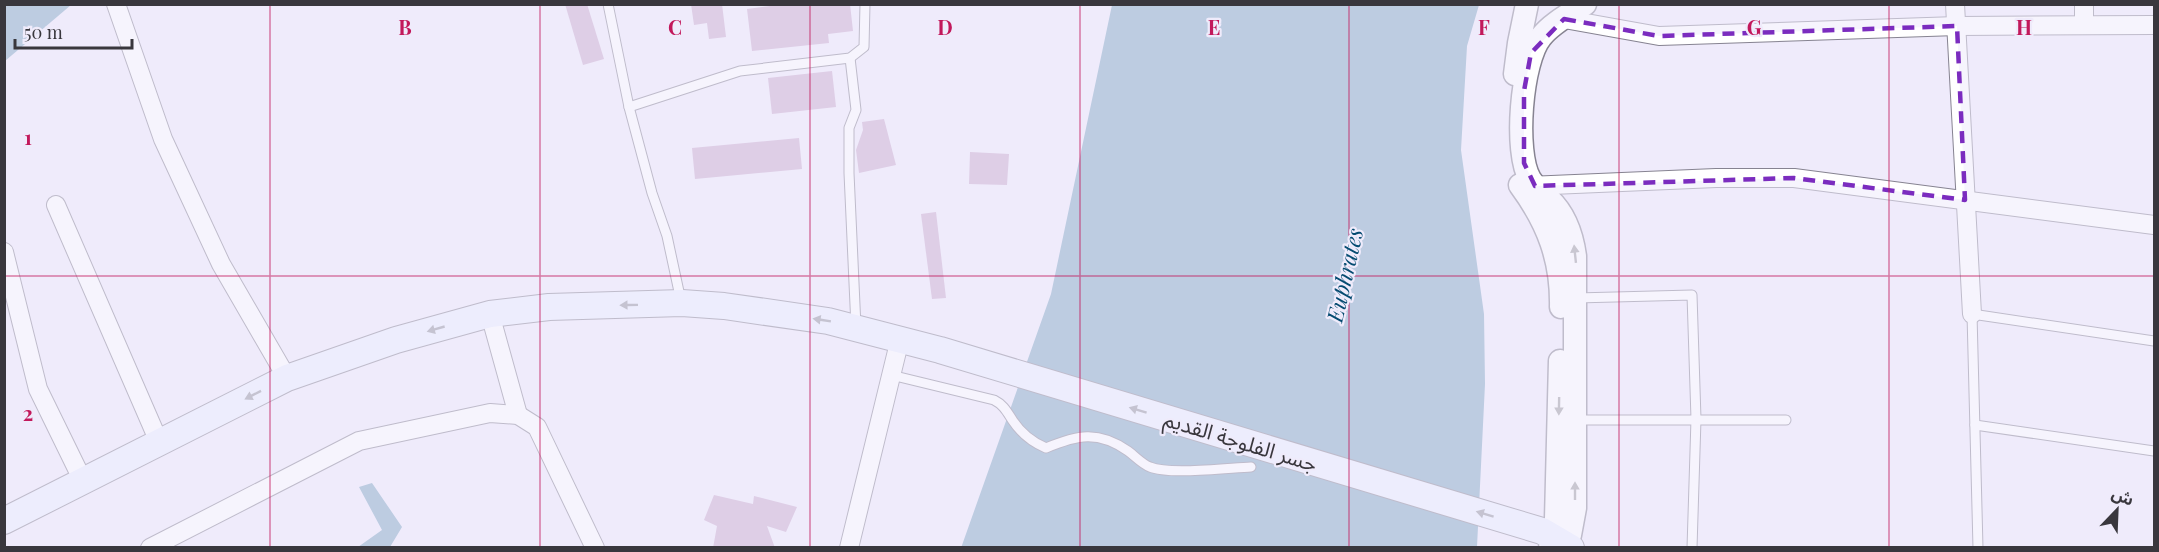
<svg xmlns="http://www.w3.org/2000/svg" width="2159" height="552" font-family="'Playfair Display','Noto Sans Arabic',serif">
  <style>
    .water { fill: #80a6c2 }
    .building { fill: #caaacc }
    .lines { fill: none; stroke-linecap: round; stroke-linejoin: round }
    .service-casing { stroke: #868391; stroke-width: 11 }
    .minor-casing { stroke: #868391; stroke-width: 20 }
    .tertiary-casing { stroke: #868391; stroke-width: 25 }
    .secondary-casing { stroke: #868391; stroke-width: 28 }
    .service { stroke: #fff; stroke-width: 9 }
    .minor { stroke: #fff; stroke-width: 18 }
    .tertiary { stroke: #fff; stroke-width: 22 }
    .secondary { stroke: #eaeffe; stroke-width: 26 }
    .oneway { fill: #9c9b9e }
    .oneway2 { fill: #92939e }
    .marked { fill: none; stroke: #7b2cbf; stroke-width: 4.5; stroke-dasharray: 12 8; stroke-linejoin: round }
    .grid { fill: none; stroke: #c2185b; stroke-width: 1.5; stroke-opacity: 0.55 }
    .labels { text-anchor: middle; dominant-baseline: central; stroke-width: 4.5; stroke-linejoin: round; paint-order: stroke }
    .street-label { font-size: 21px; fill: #39373d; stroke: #efebfb }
    .water-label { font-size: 22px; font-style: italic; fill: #054b71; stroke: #efebfb }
    .grid-label { font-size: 20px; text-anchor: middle; font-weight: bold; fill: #c2185b; stroke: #efebfb; stroke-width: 4.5; stroke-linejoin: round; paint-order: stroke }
  </style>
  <rect width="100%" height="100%" fill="#efebfb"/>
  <g class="water">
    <path d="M 5,4 L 71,4 L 71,5 L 5,61 Z"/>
    <path d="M 1112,5 L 1479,5 L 1467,46 L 1461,150 L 1484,314 L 1485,384 L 1477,547 L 961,548 L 1051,294 Z"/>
    <path d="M 372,483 L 402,527 L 390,547 L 358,547 L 382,530 L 359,487 Z"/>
  </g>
  <g class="building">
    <path d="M 565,4 L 587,4 L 604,59 L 583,65 Z"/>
    <path d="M 691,4 L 722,4 L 726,37 L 709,39 L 707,23 L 694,25 Z"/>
    <path d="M 785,4 L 850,4 L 853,31 L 828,34 L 829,43 L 752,51 L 747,9 Z"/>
    <path d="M 832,71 L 836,107 L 772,114 L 768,78 Z"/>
    <path d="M 884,119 L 896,165 L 859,173 L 856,150 L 863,130 L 862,122 Z"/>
    <path d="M 799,138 L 802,169 L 695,179 L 692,148 Z"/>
    <path d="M 970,152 L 1009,154 L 1007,185 L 969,184 Z"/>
    <path d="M 936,212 L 946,298 L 932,299 L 921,214 Z"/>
    <path d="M 714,495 L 753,504 L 754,496 L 797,507 L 786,532 L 767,526 L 775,548 L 713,548 L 717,526 L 704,520 Z"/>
  </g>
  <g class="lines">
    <defs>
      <g id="service">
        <path d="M 608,4 L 629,107 L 652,193 L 667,236 L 681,301"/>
        <path d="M 850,58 L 856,110 L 849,128 L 849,173 L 856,327"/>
        <path d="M 629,107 L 740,71 L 850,58 L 864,47 L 865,4"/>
        <path d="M 1576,298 L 1692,295 L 1696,419 L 1692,548"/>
        <path d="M 891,375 L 994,400 C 1004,405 1007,412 1013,421 C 1021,433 1032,442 1046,448 C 1077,435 1098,430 1128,451 C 1135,456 1142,464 1150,467 C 1169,475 1228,468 1251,467"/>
        <path d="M 1575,420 L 1786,420"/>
        <path d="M 1975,425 L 2154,451"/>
        <path d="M 1978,548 L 1972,314 L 2154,341"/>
      </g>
      <g id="minor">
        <path d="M 116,4 L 163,139 L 221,264 L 287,378"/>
        <path d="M 1955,4 L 1972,314"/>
        <path d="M 2084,4 L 2084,25"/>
        <path d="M 1564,19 L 1659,36 L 1957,26 L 2154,25"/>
        <path d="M 1528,186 L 1716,178 L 1794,178 L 2154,225"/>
        <path d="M 56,205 L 159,442"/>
        <path d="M 4,252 L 38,389 L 83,481"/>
        <path d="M 490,314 L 518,415"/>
        <path d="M 150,548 L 359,441 L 490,413 L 518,415 L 537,427 L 595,548"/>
        <path d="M 849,548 L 900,339"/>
      </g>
      <g id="tertiary">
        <path d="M 1515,74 L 1519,43 L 1527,4"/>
        <path d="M 1520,185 C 1548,223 1562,260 1561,307"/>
        <path d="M 1550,548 L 1556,519 L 1560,361"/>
        <path d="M 1564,548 L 1570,535 L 1575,508 L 1575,256 C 1572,234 1565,214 1549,199 C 1542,192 1535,187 1530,179 C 1514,153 1521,61 1541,37 C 1552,23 1570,14 1585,4"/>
      </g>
      <path id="secondary" d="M 4,521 L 287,378 L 396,340 L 490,314 L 549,307 L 615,305 L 682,303 L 724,306 L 828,321 L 940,350 L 1542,531 L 1571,548"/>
    </defs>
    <use href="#service" class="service-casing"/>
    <use href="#minor" class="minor-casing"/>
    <use href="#tertiary" class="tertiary-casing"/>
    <use href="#secondary" class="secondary-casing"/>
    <use href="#service" class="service"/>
    <use href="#minor" class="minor"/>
    <use href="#tertiary" class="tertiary"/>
    <use href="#secondary" class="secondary"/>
  </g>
  <defs><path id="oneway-solid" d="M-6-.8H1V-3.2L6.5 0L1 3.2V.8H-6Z" transform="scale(1.5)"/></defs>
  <g class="oneway">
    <use href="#oneway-solid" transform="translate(1575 254) rotate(-96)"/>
    <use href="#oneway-solid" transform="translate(1559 406) rotate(91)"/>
    <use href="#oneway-solid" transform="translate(1575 491) rotate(-90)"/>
  </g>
  <g class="oneway2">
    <use href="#oneway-solid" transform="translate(629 305) rotate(179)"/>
    <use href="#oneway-solid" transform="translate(822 320) rotate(-171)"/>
    <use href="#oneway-solid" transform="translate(436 329) rotate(164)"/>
    <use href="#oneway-solid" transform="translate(253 395) rotate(153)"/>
    <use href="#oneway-solid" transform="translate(1138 410) rotate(-163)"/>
    <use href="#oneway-solid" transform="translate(1485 514) rotate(-163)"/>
  </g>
  <path d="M0 0H2159V552H0ZM 1564,19 L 1659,36 L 1957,26 L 1965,200 L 1794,178 L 1535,186 L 1524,163 L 1524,91 L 1531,53 Z" fill="#efebfb" fill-opacity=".55" fill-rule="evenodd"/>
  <path class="marked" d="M 1564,19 L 1659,36 L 1957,26 L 1965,200 L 1794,178 L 1535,186 L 1524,163 L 1524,91 L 1531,53 Z"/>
  <path class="grid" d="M 270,4 L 270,548M 540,4 L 540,548M 810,4 L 810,548M 1080,4 L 1080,548M 1349,4 L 1349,548M 1619,4 L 1619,548M 1889,4 L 1889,548M 4,276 L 2154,276"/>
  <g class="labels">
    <g class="street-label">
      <text transform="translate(1241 440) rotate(17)">جسر الفلوجة القديم</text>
    </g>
    <g class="water-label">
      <text transform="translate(1344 275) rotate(-77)">Euphrates</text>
    </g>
  </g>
  <g class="grid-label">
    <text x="405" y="35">B</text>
    <text x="675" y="35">C</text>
    <text x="945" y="35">D</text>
    <text x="1214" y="35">E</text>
    <text x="1484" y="35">F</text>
    <text x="1754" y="35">G</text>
    <text x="2024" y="35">H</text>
    <text x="28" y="145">1</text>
    <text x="28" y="421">2</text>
  </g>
  <rect width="2159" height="552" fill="none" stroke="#39373d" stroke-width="12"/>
  <g transform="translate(2117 510) rotate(23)" stroke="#efebfb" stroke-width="4.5" paint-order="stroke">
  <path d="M0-4.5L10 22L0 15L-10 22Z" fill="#39373d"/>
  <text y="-9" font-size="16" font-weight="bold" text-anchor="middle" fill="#39373d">ش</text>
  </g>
  <path d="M15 39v9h117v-9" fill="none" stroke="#39373d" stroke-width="3"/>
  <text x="24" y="39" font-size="18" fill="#39373d" stroke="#efebfb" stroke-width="4.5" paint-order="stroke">50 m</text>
</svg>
